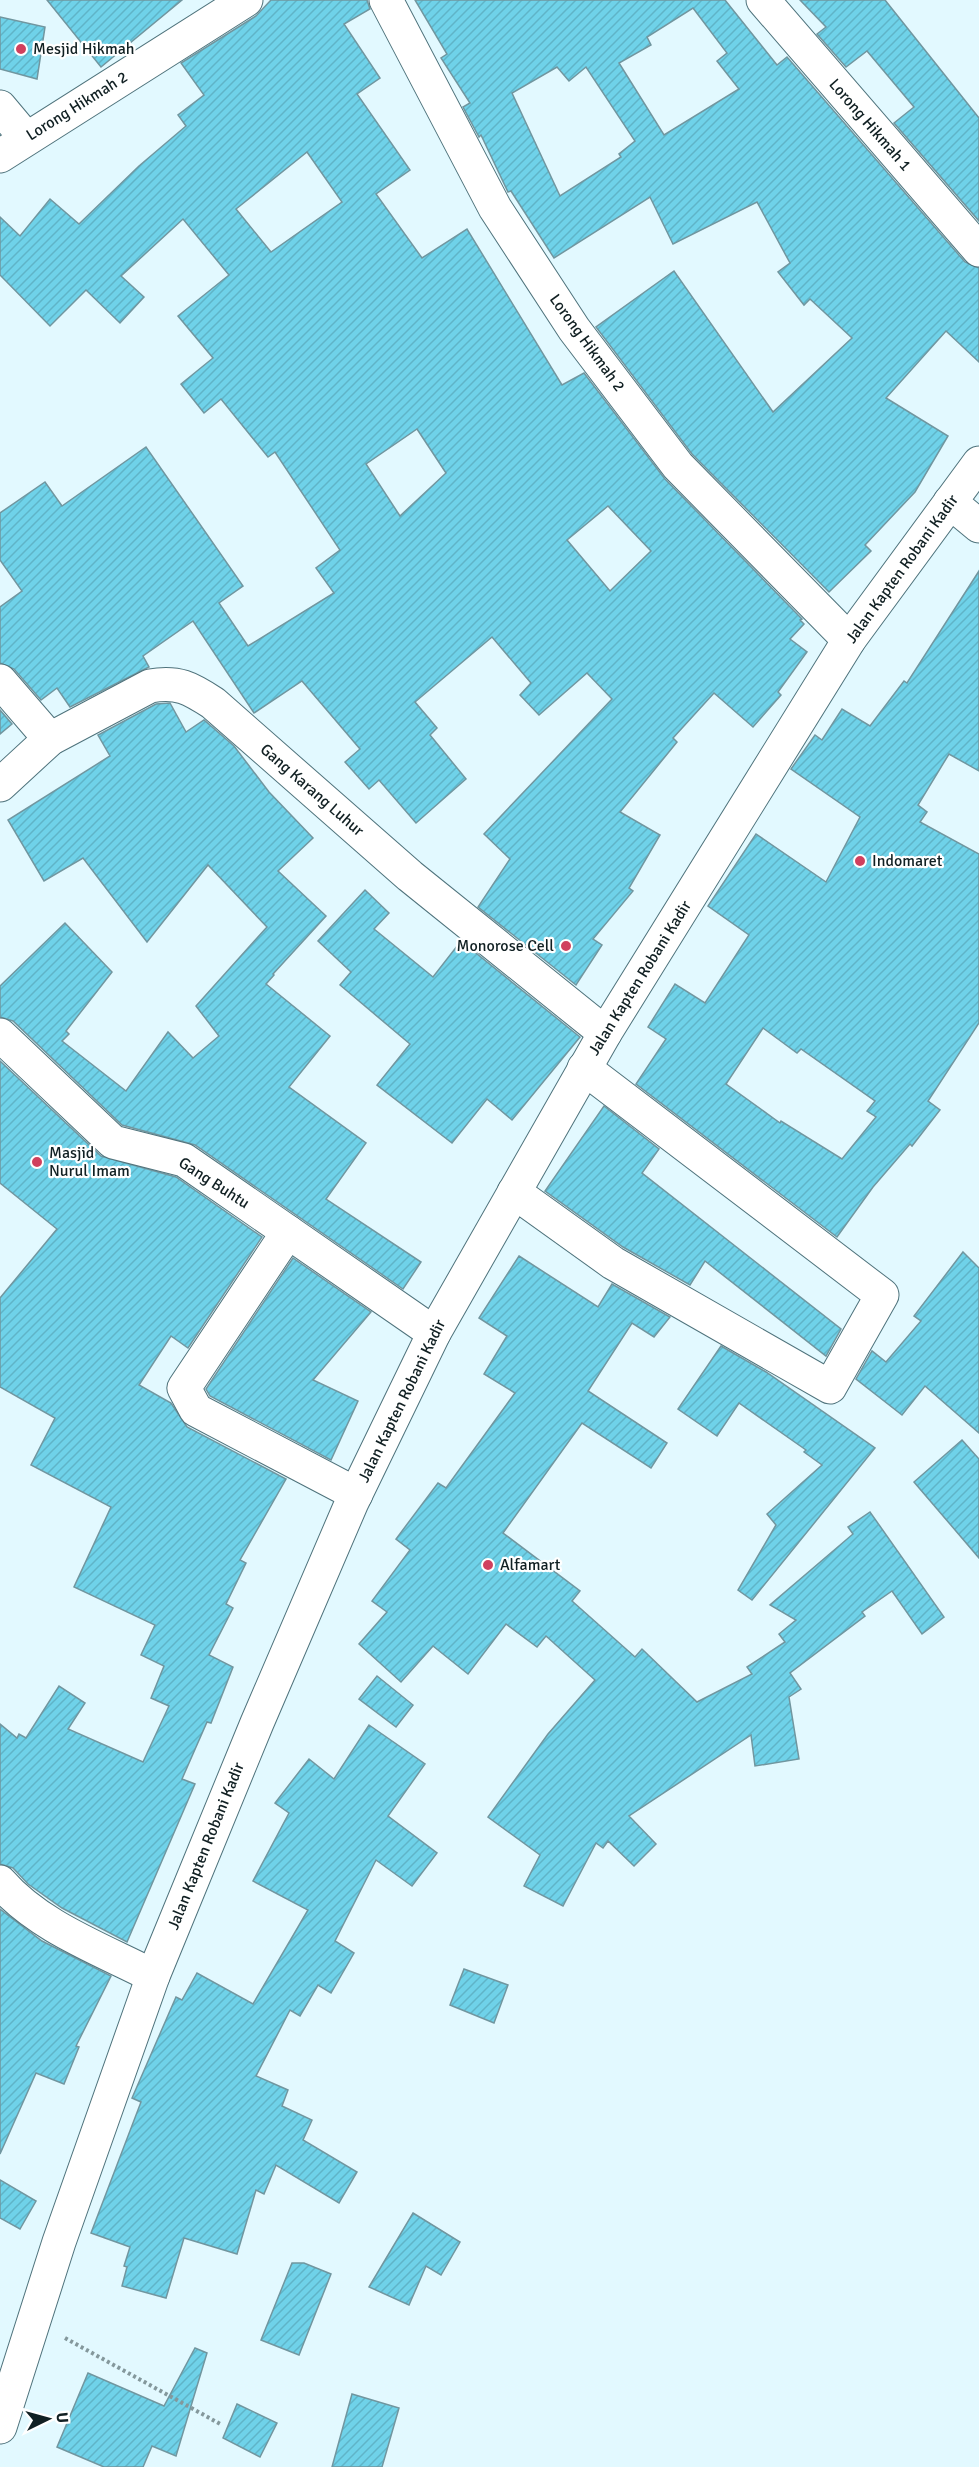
<svg xmlns="http://www.w3.org/2000/svg" width="979" height="2467" font-family="Signika,sans-serif">
  <style>
    .building { fill: url(#building-hatch); stroke: #71969f; stroke-width: 1.5; fill-rule: evenodd }
    .lines { fill: none; stroke-linecap: round; stroke-linejoin: round }
    .minor-casing { stroke: #4f737c; stroke-width: 35 }
    .major-casing { stroke: #4f737c; stroke-width: 35 }
    .path { stroke: #84989c; stroke-width: 4; stroke-dasharray: 3 3; stroke-linecap: butt }
    .minor { stroke: #fff; stroke-width: 33 }
    .major { stroke: #fff; stroke-width: 33 }
    .poi-dot { fill: #d0405e; stroke: #fff; stroke-width: 2 }
    .labels { text-anchor: middle; dominant-baseline: central; stroke-width: 4.5; stroke-linejoin: round; paint-order: stroke }
    .poi-label { font-size: 16px; fill: #112023; stroke: #fff; text-anchor: start }
    .street-label { font-size: 16px; fill: #112023; stroke: #fff }
  </style>
  <defs>
    <pattern id="building-hatch" width="6" height="6" patternUnits="userSpaceOnUse" patternTransform="scale(1.5)"><rect width="6" height="6" fill="#6fd2e9"/><path d="M-1 1l2-2M0 6l6-6M5 7l2-2" fill="none" stroke="#5fb4c8"/></pattern>
  </defs>
  <rect width="100%" height="100%" fill="#e2f9ff"/>
  <g class="building">
    <path d="M 47,0 L 182,0 L 101,67 Z"/>
    <path d="M 271,0 L 367,0 L 370,9 L 344,24 L 380,78 L 357,94 L 410,170 L 376,194 L 422,258 L 467,229 L 562,385 L 584,373 L 665,479 L 802,619 L 800,620 L 804,624 L 790,639 L 807,652 L 778,692 L 781,695 L 753,727 L 714,693 L 673,738 L 677,742 L 620,812 L 660,835 L 629,888 L 633,891 L 593,939 L 602,945 L 576,985 L 478,907 L 510,859 L 484,834 L 612,699 L 587,673 L 539,715 L 520,695 L 531,683 L 492,637 L 415,702 L 437,728 L 430,735 L 466,779 L 416,823 L 379,780 L 369,789 L 345,762 L 360,749 L 302,681 L 254,713 L 193,621 L 143,656 L 149,667 L 70,707 L 57,688 L 41,700 L 14,669 L 0,663 L 0,607 L 22,591 L 0,560 L 0,513 L 45,482 L 62,506 L 146,447 L 243,586 L 219,603 L 248,646 L 334,593 L 316,568 L 340,550 L 275,452 L 268,457 L 221,399 L 204,413 L 181,384 L 213,358 L 178,316 L 229,275 L 183,219 L 121,276 L 144,297 L 120,323 L 86,290 L 50,326 L 0,275 L 0,217 L 20,236 L 50,199 L 79,224 L 139,166 L 186,126 L 178,115 L 204,95 L 181,63 L 256,16 ZM 307,152 L 342,202 L 271,252 L 236,209 ZM 417,429 L 446,473 L 400,516 L 366,464 ZM 608,506 L 651,551 L 610,591 L 567,540 Z"/>
    <path d="M 415,0 L 725,0 L 777,65 L 787,57 L 965,262 L 979,268 L 979,362 L 946,331 L 886,398 L 948,436 L 915,492 L 865,545 L 871,551 L 829,592 L 692,454 L 596,327 L 674,271 L 773,412 L 852,338 L 810,299 L 804,305 L 778,272 L 790,263 L 757,202 L 673,244 L 650,197 L 554,258 L 511,191 L 508,192 L 481,135 L 479,137 L 463,107 L 470,103 L 441,58 L 447,54 ZM 693,8 L 727,53 L 717,61 L 739,89 L 664,135 L 619,63 L 651,45 L 647,37 ZM 557,67 L 569,81 L 586,67 L 635,141 L 619,154 L 621,157 L 560,196 L 512,93 Z"/>
    <path d="M 800,0 L 885,0 L 979,118 L 979,221 L 894,123 L 914,107 L 867,51 L 846,67 L 817,34 L 826,27 Z"/>
    <path d="M 0,17 L 45,27 L 37,79 L 0,69 Z"/>
    <path d="M 979,571 L 979,771 L 949,754 L 918,805 L 927,812 L 920,822 L 979,854 L 979,1023 L 928,1101 L 940,1110 L 912,1146 L 910,1144 L 873,1187 L 837,1237 L 636,1084 L 666,1039 L 648,1027 L 675,984 L 705,1003 L 749,935 L 708,906 L 756,834 L 826,882 L 860,817 L 791,769 L 815,735 L 822,740 L 842,709 L 870,726 L 904,681 L 907,683 ZM 763,1028 L 797,1053 L 801,1049 L 875,1101 L 867,1111 L 876,1117 L 842,1159 L 781,1121 L 780,1123 L 726,1084 Z"/>
    <path d="M 170,703 L 186,732 L 204,720 L 234,746 L 269,792 L 313,838 L 278,871 L 326,916 L 273,974 L 274,975 L 266,984 L 330,1036 L 289,1087 L 366,1143 L 326,1199 L 421,1262 L 403,1289 L 195,1145 L 122,1125 L 13,1021 L 0,1017 L 0,986 L 65,923 L 112,972 L 66,1031 L 69,1034 L 62,1041 L 126,1091 L 168,1032 L 193,1058 L 219,1036 L 196,1006 L 267,927 L 208,865 L 147,942 L 83,858 L 44,881 L 8,820 L 110,756 L 98,735 L 156,704 Z"/>
    <path d="M 0,710 L 12,724 L 0,734 Z"/>
    <path d="M 365,890 L 389,913 L 374,929 L 433,977 L 461,941 L 580,1037 L 512,1120 L 487,1099 L 452,1143 L 377,1085 L 410,1044 L 340,985 L 351,972 L 318,941 Z"/>
    <path d="M 0,1061 L 101,1156 L 176,1177 L 262,1237 L 188,1348 L 171,1336 L 139,1385 L 171,1403 L 187,1427 L 286,1479 L 240,1560 L 246,1563 L 226,1604 L 233,1608 L 209,1655 L 233,1667 L 211,1723 L 207,1722 L 182,1779 L 195,1784 L 127,1942 L 62,1908 L 28,1884 L 13,1868 L 0,1864 L 0,1724 L 17,1738 L 19,1734 L 26,1738 L 59,1686 L 85,1703 L 68,1729 L 143,1762 L 169,1706 L 151,1698 L 164,1666 L 141,1655 L 155,1625 L 74,1587 L 111,1507 L 31,1465 L 55,1418 L 0,1387 L 0,1298 L 57,1229 L 0,1183 Z"/>
    <path d="M 604,1106 L 659,1149 L 642,1173 L 841,1329 L 826,1356 L 705,1261 L 690,1285 L 623,1247 L 545,1191 Z"/>
    <path d="M 963,1252 L 979,1268 L 979,1433 L 925,1386 L 902,1415 L 856,1379 L 872,1351 L 886,1362 L 921,1321 L 914,1316 Z"/>
    <path d="M 519,1256 L 598,1307 L 612,1284 L 670,1317 L 654,1337 L 632,1323 L 588,1391 L 667,1443 L 651,1468 L 582,1423 L 503,1533 L 580,1591 L 572,1601 L 635,1657 L 642,1649 L 697,1702 L 752,1674 L 747,1667 L 785,1642 L 779,1634 L 796,1620 L 770,1605 L 853,1534 L 848,1527 L 870,1512 L 944,1617 L 922,1634 L 892,1591 L 862,1612 L 865,1616 L 790,1673 L 801,1689 L 789,1697 L 799,1759 L 755,1766 L 751,1735 L 629,1816 L 656,1844 L 634,1866 L 608,1841 L 603,1848 L 596,1843 L 563,1906 L 524,1886 L 540,1855 L 488,1817 L 548,1734 L 595,1680 L 546,1636 L 537,1647 L 506,1624 L 468,1674 L 433,1646 L 401,1682 L 359,1644 L 387,1612 L 372,1601 L 410,1550 L 396,1539 L 438,1483 L 446,1488 L 515,1393 L 484,1374 L 507,1336 L 479,1318 Z"/>
    <path d="M 293,1258 L 371,1312 L 313,1380 L 358,1401 L 331,1460 L 210,1396 L 206,1389 Z"/>
    <path d="M 721,1346 L 766,1372 L 875,1448 L 752,1600 L 738,1590 L 776,1525 L 767,1514 L 822,1465 L 804,1452 L 806,1450 L 739,1403 L 717,1436 L 678,1409 Z"/>
    <path d="M 962,1440 L 979,1459 L 979,1558 L 914,1482 Z"/>
    <path d="M 377,1676 L 413,1705 L 396,1727 L 359,1699 Z"/>
    <path d="M 369,1725 L 425,1764 L 388,1816 L 437,1853 L 412,1886 L 376,1860 L 335,1941 L 354,1953 L 331,1993 L 318,1985 L 300,2016 L 290,2010 L 256,2076 L 288,2090 L 282,2106 L 312,2120 L 303,2140 L 357,2172 L 339,2203 L 276,2165 L 264,2194 L 256,2190 L 237,2254 L 184,2238 L 166,2298 L 122,2286 L 127,2267 L 124,2266 L 130,2247 L 91,2233 L 141,2102 L 132,2098 L 176,1997 L 182,2000 L 197,1973 L 253,2004 L 308,1910 L 253,1881 L 289,1813 L 275,1803 L 309,1759 L 334,1779 Z"/>
    <path d="M 0,1909 L 42,1941 L 111,1976 L 76,2046 L 79,2047 L 64,2084 L 36,2073 L 0,2154 Z"/>
    <path d="M 464,1969 L 508,1985 L 494,2023 L 450,2005 Z"/>
    <path d="M 0,2180 L 36,2201 L 20,2229 L 0,2218 Z"/>
    <path d="M 413,2213 L 460,2242 L 441,2275 L 426,2266 L 409,2305 L 369,2287 Z"/>
    <path d="M 292,2263 L 304,2263 L 331,2274 L 299,2355 L 261,2340 Z"/>
    <path d="M 195,2348 L 207,2353 L 176,2456 L 152,2446 L 143,2467 L 104,2467 L 57,2447 L 88,2373 L 164,2406 Z"/>
    <path d="M 352,2394 L 399,2408 L 382,2467 L 332,2467 Z"/>
    <path d="M 237,2404 L 277,2423 L 260,2457 L 223,2438 Z"/>
  </g>
  <g class="lines">
    <defs>
      <g id="minor">
        <path d="M 386,0 L 495,208 L 574,329 L 678,466 L 849,640"/>
        <path d="M 763,0 L 979,250"/>
        <path d="M 0,107 L 26,138"/>
        <path d="M 0,156 L 246,0"/>
        <path d="M 950,502 L 979,526"/>
        <path d="M 0,681 L 50,739"/>
        <path d="M 0,785 L 50,739 L 150,686 C 178,681 190,688 213,703 L 410,876 L 605,1033"/>
        <path d="M 0,1035 L 113,1142 L 184,1160 L 434,1333"/>
        <path d="M 514,1192 L 613,1263 L 830,1387 L 882,1295 L 584,1068"/>
        <path d="M 288,1232 L 184,1388 L 196,1410 L 356,1494"/>
        <path d="M 0,1882 C 39,1927 101,1949 153,1976"/>
      </g>
      <path id="major" d="M 0,2427 L 59,2242 L 153,1976 L 257,1723 L 352,1502 L 434,1333 L 605,1033 L 849,640 L 979,463"/>
    </defs>
    <use href="#minor" class="minor-casing"/>
    <use href="#major" class="major-casing"/>
    <path class="path" d="M 65,2338 L 222,2425"/>
    <use href="#minor" class="minor"/>
    <use href="#major" class="major"/>
  </g>
  <g class="poi-dot">
    <circle cx="21" cy="49" r="6"/>
    <circle cx="860" cy="861" r="6"/>
    <circle cx="566" cy="946" r="6"/>
    <circle cx="37" cy="1162" r="6"/>
    <circle cx="488" cy="1565" r="6"/>
  </g>
  <g class="labels">
    <g class="poi-label">
      <text x="33" y="49">Mesjid Hikmah</text>
      <text x="872" y="861">Indomaret</text>
      <text x="554" y="946" text-anchor="end">Monorose Cell</text>
      <text x="49" y="1153">Masjid<tspan x="49" dy="18">Nurul Imam</tspan></text>
      <text x="500" y="1565">Alfamart</text>
    </g>
    <g class="street-label">
      <text transform="translate(77 106) rotate(-32)">Lorong Hikmah 2</text>
      <text transform="translate(870 125) rotate(49)">Lorong Hikmah 1</text>
      <text transform="translate(587 343) rotate(54)">Lorong Hikmah 2</text>
      <text transform="translate(902 569) rotate(-54)">Jalan Kapten Robani Kadir</text>
      <text transform="translate(312 790) rotate(41)">Gang Karang Luhur</text>
      <text transform="translate(640 978) rotate(-58)">Jalan Kapten Robani Kadir</text>
      <text transform="translate(214 1183) rotate(33)">Gang Buhtu</text>
      <text transform="translate(402 1401) rotate(-64)">Jalan Kapten Robani Kadir</text>
      <text transform="translate(206 1846) rotate(-68)">Jalan Kapten Robani Kadir</text>
    </g>
  </g>
  <g transform="translate(48 2419) rotate(85)" stroke="#ffffff" stroke-width="4.5" paint-order="stroke">
  <path d="M0-4.5L10 22L0 15L-10 22Z" fill="#112023"/>
  <text y="-9" font-size="16" font-weight="bold" text-anchor="middle" fill="#112023">U</text>
  </g>
</svg>
